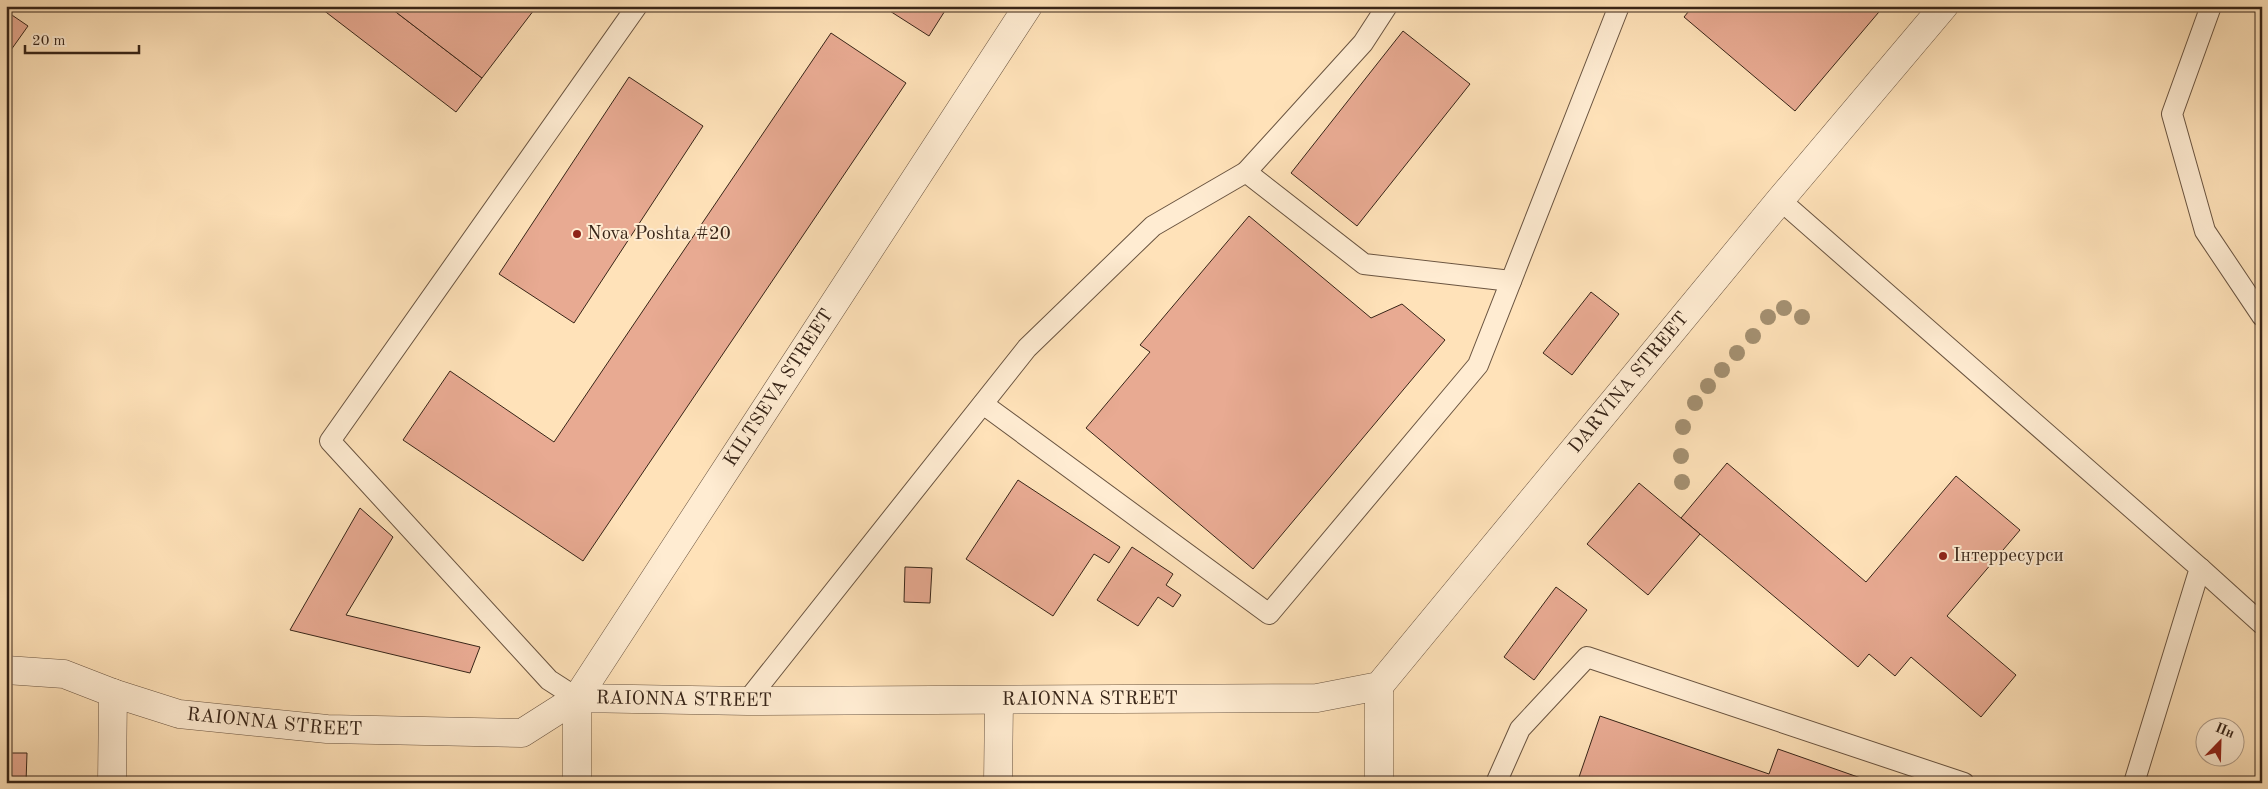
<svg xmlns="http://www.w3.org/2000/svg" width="2268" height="789" font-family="'Old Standard TT',serif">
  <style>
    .building { fill: #e8aa92; stroke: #382518 }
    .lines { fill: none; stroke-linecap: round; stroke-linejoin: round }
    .service-casing { stroke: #6a5440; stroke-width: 22 }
    .minor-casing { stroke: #6a5440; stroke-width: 29 }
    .tertiary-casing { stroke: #6a5440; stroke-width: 29 }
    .service { stroke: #ffecd2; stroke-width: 20 }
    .minor { stroke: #ffecd2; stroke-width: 28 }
    .tertiary { stroke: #ffecd2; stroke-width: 28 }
    .tree { fill: #a49071 }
    .poi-dot { fill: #8f2418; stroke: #ffecd2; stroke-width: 2 }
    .labels { text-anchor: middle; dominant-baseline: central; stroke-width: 4; stroke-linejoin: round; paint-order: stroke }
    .poi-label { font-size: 19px; fill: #382518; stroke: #ffecd2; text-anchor: start }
    .street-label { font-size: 19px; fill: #382518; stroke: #ffecd2 }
  </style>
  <rect width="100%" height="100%" fill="#ffe2b9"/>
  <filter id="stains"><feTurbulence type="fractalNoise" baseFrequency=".004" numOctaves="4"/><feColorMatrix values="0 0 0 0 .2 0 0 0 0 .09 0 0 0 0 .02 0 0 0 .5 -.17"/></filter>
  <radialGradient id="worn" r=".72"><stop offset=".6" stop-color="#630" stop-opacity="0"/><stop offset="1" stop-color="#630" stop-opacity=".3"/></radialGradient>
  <g class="building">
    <path d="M 318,6 L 388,6 L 482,78 L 456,112 Z"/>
    <path d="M 388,6 L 537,6 L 482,78 Z"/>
    <path d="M 882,6 L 948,6 L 929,36 Z"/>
    <path d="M 1693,6 L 1884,6 L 1795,111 L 1684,17 Z"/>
    <path d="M 6,11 L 28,26 L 6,57 Z"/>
    <path d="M 1403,31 L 1470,84 L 1357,226 L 1291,173 Z"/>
    <path d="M 831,33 L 906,83 L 583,561 L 403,440 L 450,371 L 554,442 Z"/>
    <path d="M 629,77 L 703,126 L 574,323 L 499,274 Z"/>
    <path d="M 1249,216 L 1371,318 L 1402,304 L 1445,340 L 1253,569 L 1086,428 L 1150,352 L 1140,345 Z"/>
    <path d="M 1591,292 L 1619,314 L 1572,375 L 1543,353 Z"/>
    <path d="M 1727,463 L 1866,582 L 1956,476 L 2020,530 L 1947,616 L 2016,675 L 1981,717 L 1911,657 L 1895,676 L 1869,654 L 1858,667 L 1681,518 Z"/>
    <path d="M 1018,480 L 1120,547 L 1109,563 L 1094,554 L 1053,616 L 966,559 Z"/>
    <path d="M 1639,483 L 1700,534 L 1648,595 L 1587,544 Z"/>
    <path d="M 360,508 L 393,537 L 346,615 L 480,647 L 470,673 L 290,630 Z"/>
    <path d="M 1132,547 L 1173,574 L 1166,585 L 1181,595 L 1173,607 L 1158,597 L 1138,626 L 1097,600 Z"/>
    <path d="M 905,567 L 932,568 L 930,603 L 904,602 Z"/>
    <path d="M 1556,587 L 1587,610 L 1534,680 L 1504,657 Z"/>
    <path d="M 1600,716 L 1769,774 L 1778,749 L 1875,783 L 1577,783 Z"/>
    <path d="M 6,753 L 27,753 L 26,783 L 6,783 Z"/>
  </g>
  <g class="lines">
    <defs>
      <g id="service">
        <path d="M 2211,6 L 2172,114 L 2205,231 L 2262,316"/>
        <path d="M 1246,172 L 1364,264 L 1511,281"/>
        <path d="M 1780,200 L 2200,568 L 2134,783"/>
        <path d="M 983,404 L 1269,614 L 1478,365 L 1619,6"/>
        <path d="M 2200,568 L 2262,624"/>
        <path d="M 577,698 L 549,680 L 330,441 L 637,6"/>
        <path d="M 747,701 L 1027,348 L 1153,226 L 1246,172 L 1363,43 L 1387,6"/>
        <path d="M 1496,783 L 1520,729 L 1587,657 L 1964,783"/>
      </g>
      <g id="minor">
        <path id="s1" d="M 6,670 L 64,674 L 113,693 L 179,714 L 327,729 L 522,733 L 577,698 L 1028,6"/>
        <path d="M 112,783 L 113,693"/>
        <path d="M 998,783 L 999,701"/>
        <path d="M 1379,783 L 1379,686"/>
      </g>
      <g id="tertiary">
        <path id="s2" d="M 577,783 L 577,698 L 747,701 L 1317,698 L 1379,686 L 1780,200 L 1944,6"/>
      </g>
    </defs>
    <use href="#service" class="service-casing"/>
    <use href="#minor" class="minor-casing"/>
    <use href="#tertiary" class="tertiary-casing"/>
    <use href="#service" class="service"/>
    <use href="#minor" class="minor"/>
    <use href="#tertiary" class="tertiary"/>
  </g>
  <g class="tree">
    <circle cx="1784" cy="308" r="8"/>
    <circle cx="1768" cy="317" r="8"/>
    <circle cx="1802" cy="317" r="8"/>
    <circle cx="1753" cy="336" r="8"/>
    <circle cx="1737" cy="353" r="8"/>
    <circle cx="1722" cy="370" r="8"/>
    <circle cx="1708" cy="386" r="8"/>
    <circle cx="1695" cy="403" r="8"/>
    <circle cx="1683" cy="427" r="8"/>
    <circle cx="1681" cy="456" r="8"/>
    <circle cx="1682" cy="482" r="8"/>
  </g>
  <g class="poi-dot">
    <circle cx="577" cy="234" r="5"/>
    <circle cx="1943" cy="556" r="5"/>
  </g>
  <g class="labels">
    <g class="poi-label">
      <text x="587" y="234">Nova Poshta #20</text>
      <text x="1953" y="556">Інтерресурси</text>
    </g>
    <g class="street-label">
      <text stroke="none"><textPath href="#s2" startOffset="1281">DARVINA STREET</textPath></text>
      <text stroke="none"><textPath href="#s1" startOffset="959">KILTSEVA STREET</textPath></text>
      <text stroke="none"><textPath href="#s2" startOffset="192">RAIONNA STREET</textPath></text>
      <text stroke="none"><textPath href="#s2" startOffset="598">RAIONNA STREET</textPath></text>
      <text stroke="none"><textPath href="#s1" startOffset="276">RAIONNA STREET</textPath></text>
    </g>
  </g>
  <rect width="2268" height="789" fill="none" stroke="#ffe2b9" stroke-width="25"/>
  <rect x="8" y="8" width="2253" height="774" fill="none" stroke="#382518" stroke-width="2.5"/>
  <rect x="12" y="12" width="2243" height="764" fill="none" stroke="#382518"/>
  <g transform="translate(2220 742) rotate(23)"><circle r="24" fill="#ffecd2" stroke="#af9c88"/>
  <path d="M0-4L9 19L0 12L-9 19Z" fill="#8f2418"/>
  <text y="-8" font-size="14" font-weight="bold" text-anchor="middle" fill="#382518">Пн</text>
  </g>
  <path d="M25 45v8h114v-8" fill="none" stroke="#382518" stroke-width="2.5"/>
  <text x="32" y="45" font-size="15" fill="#382518" stroke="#ffecd2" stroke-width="4" paint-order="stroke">20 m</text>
  <rect width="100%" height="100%" filter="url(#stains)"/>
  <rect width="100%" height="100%" fill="url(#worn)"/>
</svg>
